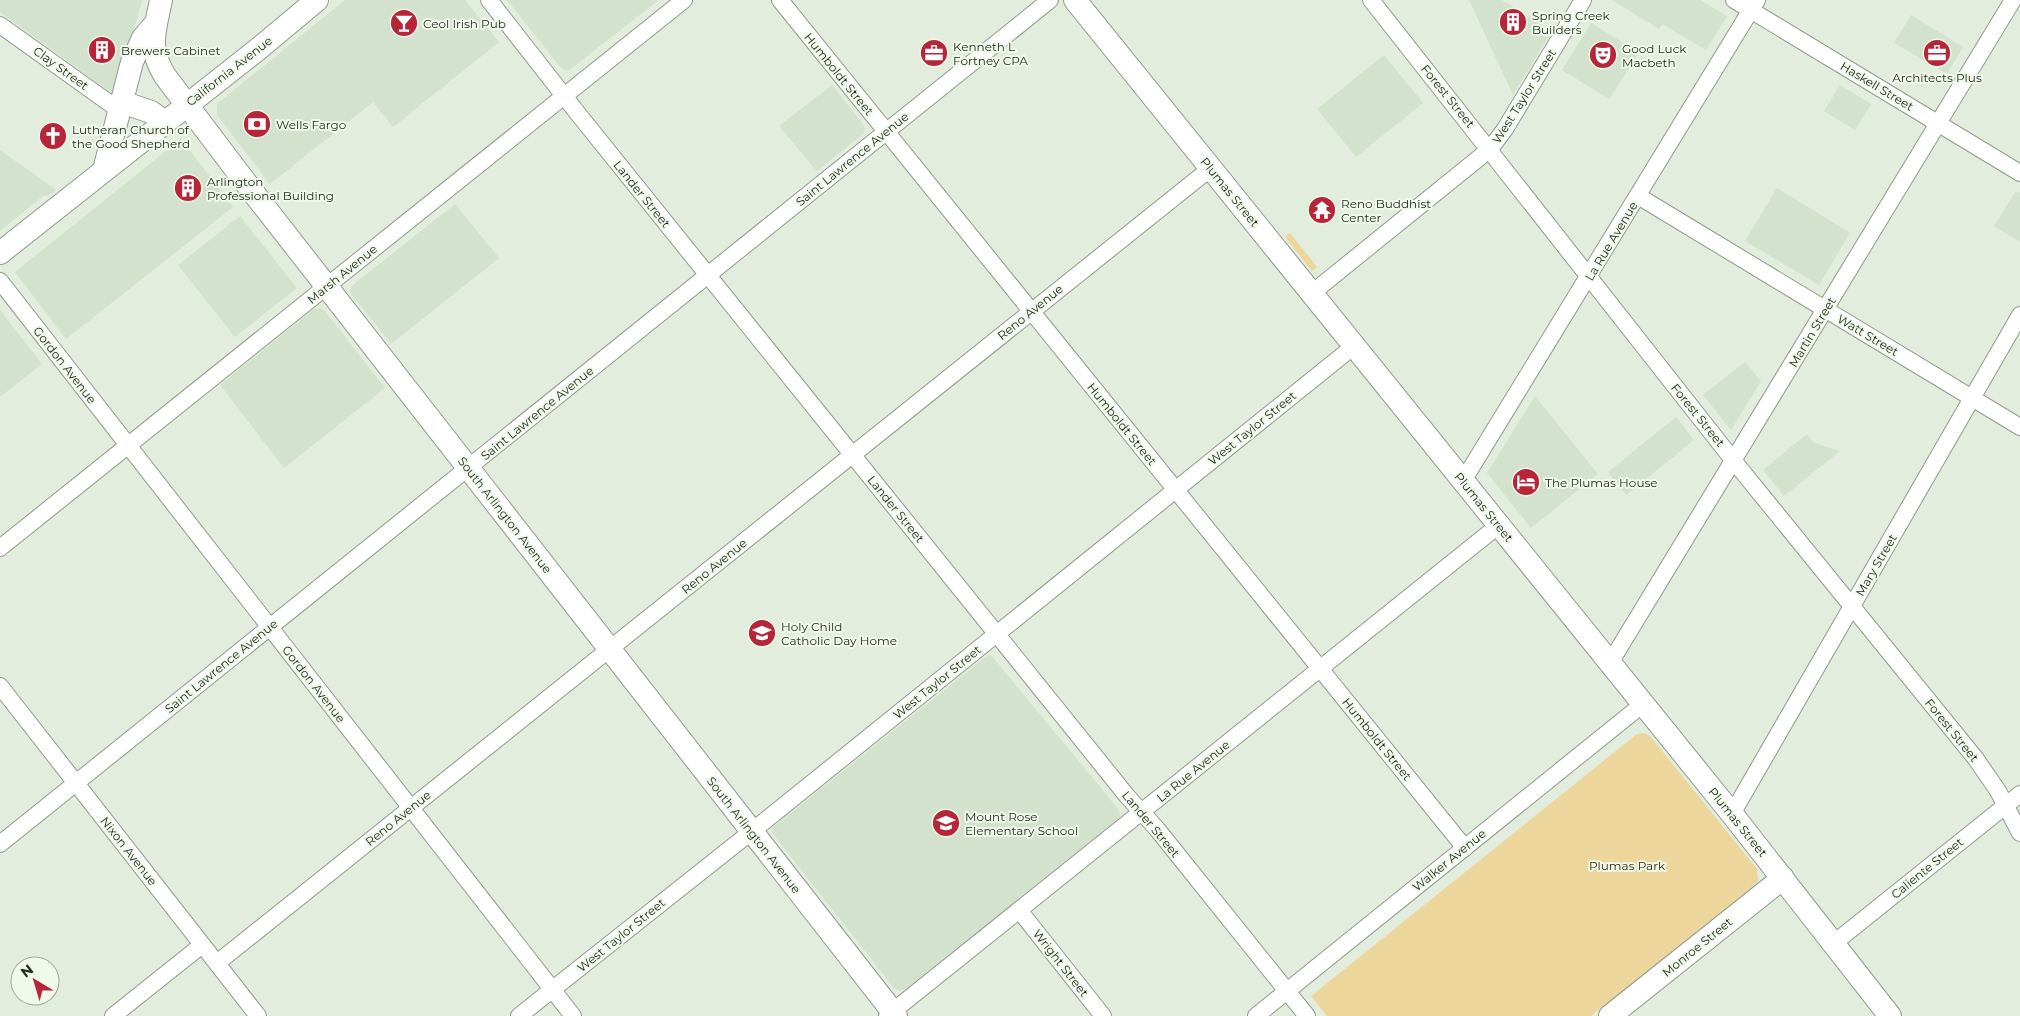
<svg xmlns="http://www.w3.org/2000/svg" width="2020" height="1016" font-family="Montserrat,sans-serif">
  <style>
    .built { fill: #d3e2cc }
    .green { fill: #ecd69b }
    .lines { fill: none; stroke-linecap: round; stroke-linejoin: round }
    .street-casing { stroke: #909a8b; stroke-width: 18 }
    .secondary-casing { stroke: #909a8b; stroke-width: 24 }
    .street { stroke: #fff; stroke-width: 16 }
    .secondary { stroke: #fff; stroke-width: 22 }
    .labels { text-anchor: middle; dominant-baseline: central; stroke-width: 4; stroke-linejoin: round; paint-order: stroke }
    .poi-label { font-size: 12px; fill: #272b25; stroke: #effaea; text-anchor: start }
    .street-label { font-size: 12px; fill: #272b25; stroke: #effaea }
    .park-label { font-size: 12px; fill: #352905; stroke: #effaea }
  </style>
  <rect width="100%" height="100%" fill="#e2eddd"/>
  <g class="built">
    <path d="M 0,0 L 142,0 L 119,85 L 113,92 L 109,91 L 0,12 Z"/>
    <path d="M 345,0 L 465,0 L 499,42 L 393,127 L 373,102 L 270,184 L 217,115 L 217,104 Z"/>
    <path d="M 507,0 L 659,0 L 568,71 L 562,69 Z"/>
    <path d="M 1469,0 L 1502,0 L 1552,31 L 1513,95 Z"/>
    <path d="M 1612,0 L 1700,0 L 1727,16 L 1706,50 L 1662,24 L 1659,29 Z"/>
    <path d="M 1911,15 L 1963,47 L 1947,74 L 1894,43 Z"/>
    <path d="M 1591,23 L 1639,53 L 1609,99 L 1562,70 Z"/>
    <path d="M 1384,55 L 1423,103 L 1356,157 L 1317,109 Z"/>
    <path d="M 832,85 L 862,123 L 865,128 L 864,133 L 817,171 L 779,126 Z"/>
    <path d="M 1840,85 L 1871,104 L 1855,130 L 1824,111 Z"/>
    <path d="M 181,139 L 233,207 L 66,339 L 15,272 Z"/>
    <path d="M 0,150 L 56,190 L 49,195 L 43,196 L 0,231 Z"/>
    <path d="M 1777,188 L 1850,233 L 1819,285 L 1745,241 Z"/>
    <path d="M 2016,191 L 2020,193 L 2020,242 L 1994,226 Z"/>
    <path d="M 455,204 L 499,258 L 391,344 L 352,295 L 350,291 L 353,285 Z"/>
    <path d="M 240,216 L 297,288 L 235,337 L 178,265 Z"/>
    <path d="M 320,308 L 325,311 L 385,388 L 284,468 L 220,385 L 314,309 Z"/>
    <path d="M 0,310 L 42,364 L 0,397 Z"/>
    <path d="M 1745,362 L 1761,381 L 1731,430 L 1703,395 Z"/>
    <path d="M 1535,396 L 1598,474 L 1531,528 L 1487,473 Z"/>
    <path d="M 1676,417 L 1694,440 L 1626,495 L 1608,472 Z"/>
    <path d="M 1807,434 L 1813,442 L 1840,451 L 1784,496 L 1763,470 Z"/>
    <path d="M 991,655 L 1119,810 L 1120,816 L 1115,822 L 906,989 L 900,991 L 894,988 L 773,834 L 772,828 L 987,656 Z"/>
  </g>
  <g class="green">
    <path d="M 1290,233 L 1317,267 L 1312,271 L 1285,237 Z"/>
    <path d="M 1644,733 L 1650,736 L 1757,869 L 1758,881 L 1753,886 L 1591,1016 L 1327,1016 L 1311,996 L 1637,734 Z"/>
  </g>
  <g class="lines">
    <defs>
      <g id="street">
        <path d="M 489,0 L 579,115 L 1127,796 L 1157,829 L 1307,1016"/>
        <path d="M 780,0 L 1465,848"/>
        <path d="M 1371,0 L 1733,460 L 1976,759 L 1998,791 L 2020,833"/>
        <path d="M 1734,0 L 2020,173"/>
        <path d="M 0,25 L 112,105 L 116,106 L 122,102"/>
        <path d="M 1638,196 L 2020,427"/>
        <path d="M 0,281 L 573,1016"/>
        <path d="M 1312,293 L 1490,149 L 1505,129 L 1583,0"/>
        <path d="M 1463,481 L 1757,0"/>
        <path d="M 0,548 L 684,0"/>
        <path d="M 1610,663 L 2013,0"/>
        <path d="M 0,686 L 258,1016"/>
        <path d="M 1732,814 L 2020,315"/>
        <path d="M 0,844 L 1050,0"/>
        <path d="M 1019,910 L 1103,1016"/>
        <path d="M 1834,943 L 2020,794"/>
        <path d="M 217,963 L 1211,168"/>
        <path d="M 113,1016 L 202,945"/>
        <path d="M 519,1016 L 751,832 L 1354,346"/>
        <path d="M 887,1016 L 1499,525"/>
        <path d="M 1256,1016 L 1643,704"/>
      </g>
      <g id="secondary">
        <path d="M 161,0 C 155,31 147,47 165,76 L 256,196 L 896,1016"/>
        <path d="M 1075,0 L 1732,814 L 1890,1016"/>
        <path d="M 122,102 L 151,112 L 165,122"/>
        <path d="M 104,170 L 132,62 L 143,38 L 155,24"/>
        <path d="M 0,253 L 257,50 L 317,0"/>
        <path d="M 1610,1016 L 1783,878"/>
      </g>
    </defs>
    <use href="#street" class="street-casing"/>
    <use href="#secondary" class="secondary-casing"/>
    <use href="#street" class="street"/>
    <use href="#secondary" class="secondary"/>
  </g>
  <defs>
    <symbol id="building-disc" viewBox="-11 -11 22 22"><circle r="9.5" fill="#b72538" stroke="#effaea"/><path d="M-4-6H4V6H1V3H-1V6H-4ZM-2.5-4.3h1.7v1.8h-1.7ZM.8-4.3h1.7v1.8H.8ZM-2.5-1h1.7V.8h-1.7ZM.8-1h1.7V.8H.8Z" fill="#fff"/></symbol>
    <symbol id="bar-disc" viewBox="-11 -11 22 22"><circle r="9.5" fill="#b72538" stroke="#effaea"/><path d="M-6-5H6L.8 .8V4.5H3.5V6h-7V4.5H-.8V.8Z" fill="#fff"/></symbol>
    <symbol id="office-disc" viewBox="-11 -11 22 22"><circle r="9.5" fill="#b72538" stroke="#effaea"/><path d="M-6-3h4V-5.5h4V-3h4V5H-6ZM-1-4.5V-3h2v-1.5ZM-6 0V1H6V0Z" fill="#fff"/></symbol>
    <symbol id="theatre-disc" viewBox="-11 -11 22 22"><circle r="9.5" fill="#b72538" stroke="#effaea"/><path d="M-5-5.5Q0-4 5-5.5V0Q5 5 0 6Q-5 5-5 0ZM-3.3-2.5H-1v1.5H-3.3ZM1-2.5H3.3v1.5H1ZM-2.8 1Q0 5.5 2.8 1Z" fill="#fff"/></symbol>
    <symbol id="bank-disc" viewBox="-11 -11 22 22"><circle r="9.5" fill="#b72538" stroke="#effaea"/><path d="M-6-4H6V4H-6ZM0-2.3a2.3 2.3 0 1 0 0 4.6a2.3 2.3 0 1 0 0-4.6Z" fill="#fff"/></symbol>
    <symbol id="church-disc" viewBox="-11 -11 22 22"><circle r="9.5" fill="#b72538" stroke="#effaea"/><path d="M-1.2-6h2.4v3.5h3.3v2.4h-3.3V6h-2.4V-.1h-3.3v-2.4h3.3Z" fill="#fff"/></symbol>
    <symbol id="temple-disc" viewBox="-11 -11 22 22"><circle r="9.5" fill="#b72538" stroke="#effaea"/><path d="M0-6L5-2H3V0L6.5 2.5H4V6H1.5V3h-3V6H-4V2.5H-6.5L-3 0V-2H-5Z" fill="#fff"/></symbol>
    <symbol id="hotel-disc" viewBox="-11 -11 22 22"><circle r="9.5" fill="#b72538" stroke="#effaea"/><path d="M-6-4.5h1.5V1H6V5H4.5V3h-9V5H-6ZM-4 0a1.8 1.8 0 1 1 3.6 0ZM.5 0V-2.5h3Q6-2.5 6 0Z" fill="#fff"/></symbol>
    <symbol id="school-disc" viewBox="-11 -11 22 22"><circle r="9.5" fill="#b72538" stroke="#effaea"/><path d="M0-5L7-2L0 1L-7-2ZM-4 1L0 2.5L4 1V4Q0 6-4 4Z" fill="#fff"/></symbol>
  </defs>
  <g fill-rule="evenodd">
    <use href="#building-disc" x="1497" y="6" width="32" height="32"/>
    <use href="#bar-disc" x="388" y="7" width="32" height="32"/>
    <use href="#building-disc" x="86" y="34" width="32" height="32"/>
    <use href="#office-disc" x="918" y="37" width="32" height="32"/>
    <use href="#office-disc" x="1921" y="37" width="32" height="32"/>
    <use href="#theatre-disc" x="1587" y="39" width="32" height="32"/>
    <use href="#bank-disc" x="241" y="108" width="32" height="32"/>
    <use href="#church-disc" x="37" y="120" width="32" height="32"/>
    <use href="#building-disc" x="172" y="172" width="32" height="32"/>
    <use href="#temple-disc" x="1306" y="194" width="32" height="32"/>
    <use href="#hotel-disc" x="1510" y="466" width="32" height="32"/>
    <use href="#school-disc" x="746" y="617" width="32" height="32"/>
    <use href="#school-disc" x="930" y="807" width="32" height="32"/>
  </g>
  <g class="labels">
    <g class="poi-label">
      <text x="1532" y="15">Spring Creek<tspan x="1532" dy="14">Builders</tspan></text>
      <text x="423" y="23">Ceol Irish Pub</text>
      <text x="953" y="46">Kenneth L<tspan x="953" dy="14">Fortney CPA</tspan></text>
      <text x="1622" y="48">Good Luck<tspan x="1622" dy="14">Macbeth</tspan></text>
      <text x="121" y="50">Brewers Cabinet</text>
      <text x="1937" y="77" text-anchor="middle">Architects Plus</text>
      <text x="276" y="124">Wells Fargo</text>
      <text x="72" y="129">Lutheran Church of<tspan x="72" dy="14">the Good Shepherd</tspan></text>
      <text x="207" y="181">Arlington<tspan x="207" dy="14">Professional Building</tspan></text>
      <text x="1341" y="203">Reno Buddhist<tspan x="1341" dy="14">Center</tspan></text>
      <text x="1545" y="482">The Plumas House</text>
      <text x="781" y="626">Holy Child<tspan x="781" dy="14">Catholic Day Home</tspan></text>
      <text x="965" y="816">Mount Rose<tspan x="965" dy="14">Elementary School</tspan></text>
    </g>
    <g class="street-label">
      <text transform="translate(61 68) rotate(36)">Clay Street</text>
      <text transform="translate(229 71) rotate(-38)">California Avenue</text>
      <text transform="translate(839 74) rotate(51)">Humboldt Street</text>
      <text transform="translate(1877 86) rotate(31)">Haskell Street</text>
      <text transform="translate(1448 96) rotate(51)">Forest Street</text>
      <text transform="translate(1524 96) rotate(-58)">West Taylor Street</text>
      <text transform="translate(852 159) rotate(-39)">Saint Lawrence Avenue</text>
      <text transform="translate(1230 192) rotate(51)">Plumas Street</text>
      <text transform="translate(642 194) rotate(51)">Lander Street</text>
      <text transform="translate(1611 241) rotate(-59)">La Rue Avenue</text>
      <text transform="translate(342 274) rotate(-39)">Marsh Avenue</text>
      <text transform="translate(1030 312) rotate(-39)">Reno Avenue</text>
      <text transform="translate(1812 332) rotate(-59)">Martin Street</text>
      <text transform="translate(1868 335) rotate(31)">Watt Street</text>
      <text transform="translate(65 365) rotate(52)">Gordon Avenue</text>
      <text transform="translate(537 413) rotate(-39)">Saint Lawrence Avenue</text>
      <text transform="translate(1698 415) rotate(51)">Forest Street</text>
      <text transform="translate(1122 424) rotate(51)">Humboldt Street</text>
      <text transform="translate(1252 428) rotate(-39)">West Taylor Street</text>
      <text transform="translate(1484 507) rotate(51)">Plumas Street</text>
      <text transform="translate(896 509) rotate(51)">Lander Street</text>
      <text transform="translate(505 515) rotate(52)">South Arlington Avenue</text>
      <text transform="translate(1876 565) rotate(-60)">Mary Street</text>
      <text transform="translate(714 566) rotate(-39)">Reno Avenue</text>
      <text transform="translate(221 666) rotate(-39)">Saint Lawrence Avenue</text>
      <text transform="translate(937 682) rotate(-39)">West Taylor Street</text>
      <text transform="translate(314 684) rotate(52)">Gordon Avenue</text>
      <text transform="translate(1952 730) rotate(51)">Forest Street</text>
      <text transform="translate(1377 739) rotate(51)">Humboldt Street</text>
      <text transform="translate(1193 771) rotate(-39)">La Rue Avenue</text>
      <text transform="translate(398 818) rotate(-39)">Reno Avenue</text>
      <text transform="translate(1738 822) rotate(51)">Plumas Street</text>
      <text transform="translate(1151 824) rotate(50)">Lander Street</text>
      <text transform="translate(754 835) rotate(52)">South Arlington Avenue</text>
      <text transform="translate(129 851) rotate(52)">Nixon Avenue</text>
      <text transform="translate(1449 860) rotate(-39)">Walker Avenue</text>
      <text transform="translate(1927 868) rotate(-39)">Caliente Street</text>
      <text transform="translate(621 935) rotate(-39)">West Taylor Street</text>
      <text transform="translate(1697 947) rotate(-39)">Monroe Street</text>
      <text transform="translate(1061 963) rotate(52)">Wright Street</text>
    </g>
    <g class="park-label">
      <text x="1627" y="865">Plumas Park</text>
    </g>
  </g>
  <g transform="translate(35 981) rotate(322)"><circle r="24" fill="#effaea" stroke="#9fa79b"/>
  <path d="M0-4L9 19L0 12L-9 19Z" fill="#b72538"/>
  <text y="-8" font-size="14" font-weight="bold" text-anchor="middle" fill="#272b25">N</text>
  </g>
</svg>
